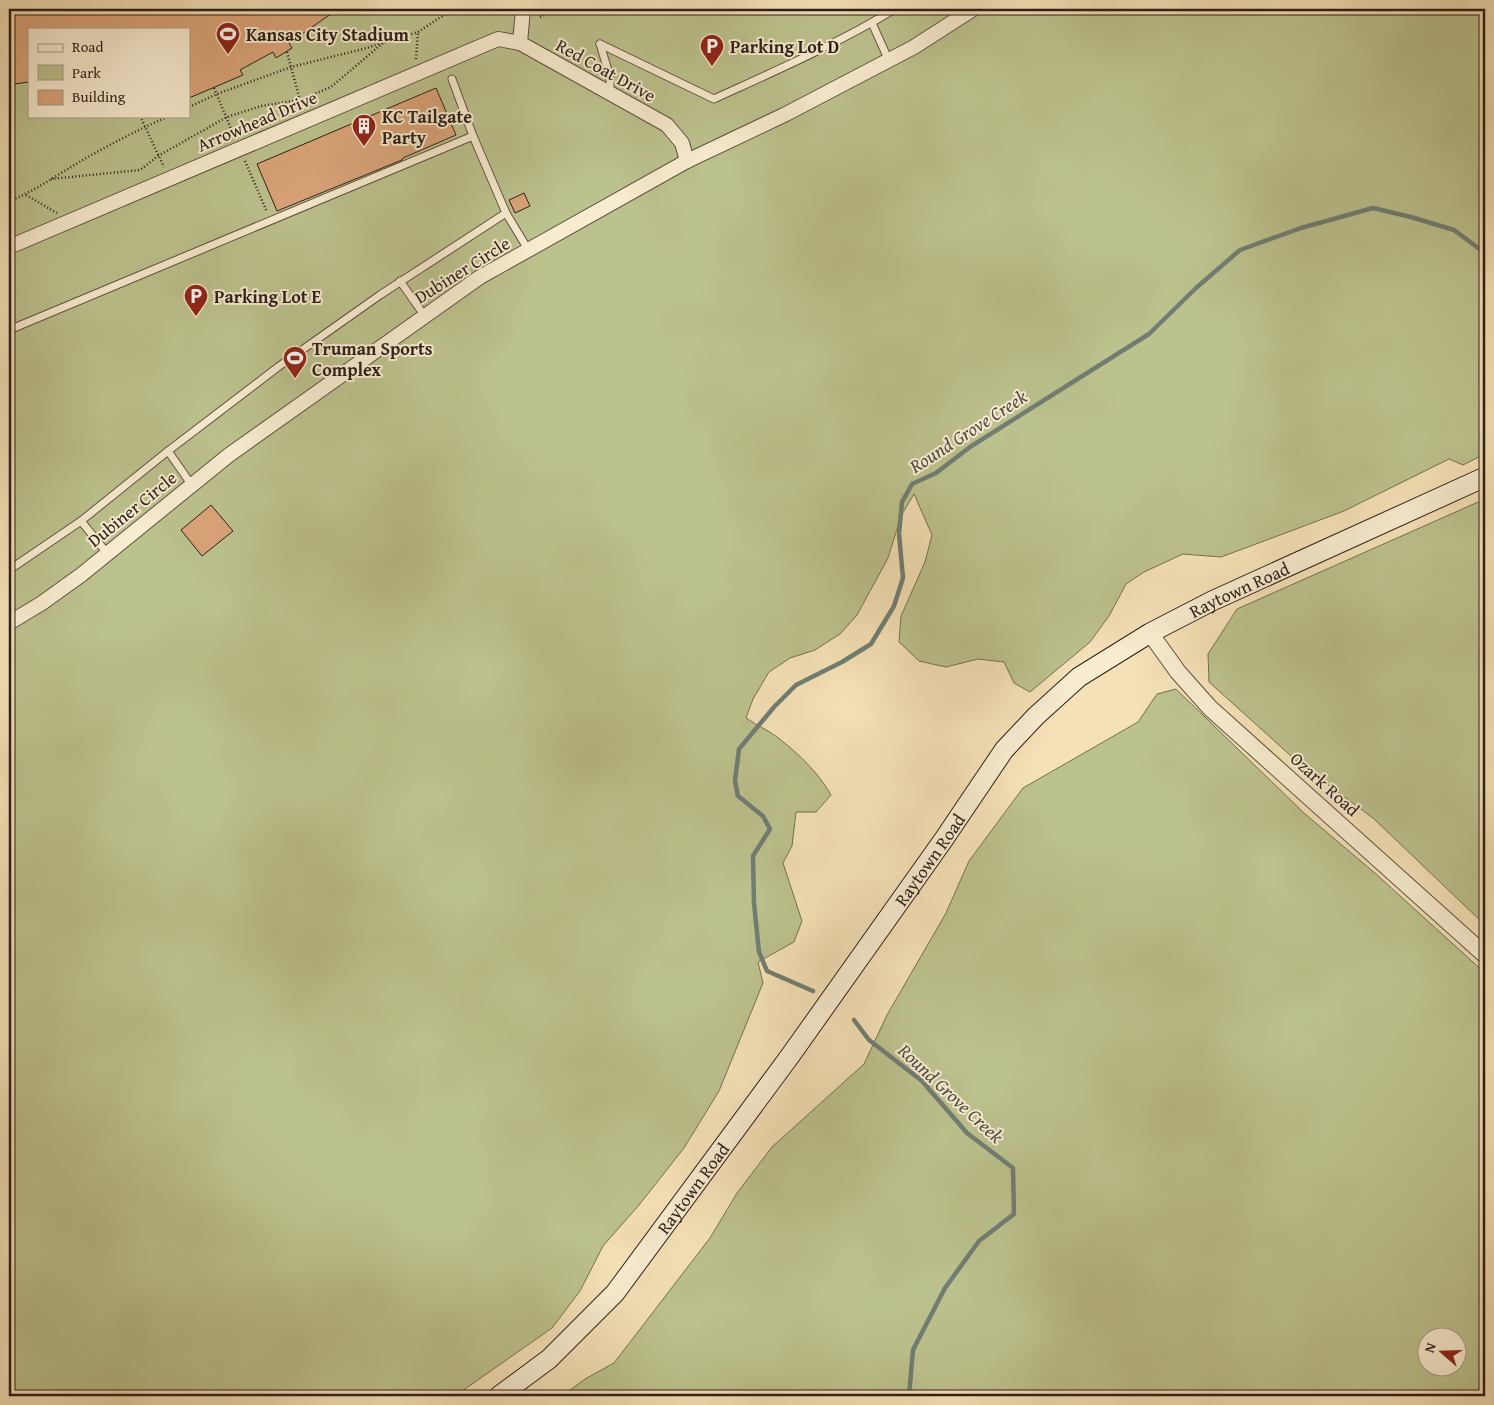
<svg xmlns="http://www.w3.org/2000/svg" width="1494" height="1405" font-family="'Gentium Book Plus',serif">
  <style>
    .green { fill: #bcc28e; stroke: #747054; fill-rule: evenodd }
    .lines { fill: none; stroke-linecap: round; stroke-linejoin: round }
    .stream { stroke: #707e73; stroke-width: 4.5 }
    .building { fill: #daa479; stroke: #2d1f1a }
    .service-casing { stroke: #5f5041; stroke-width: 9 }
    .minor-casing { stroke: #5f5041; stroke-width: 16 }
    .tertiary-casing { stroke: #5f5041; stroke-width: 18 }
    .secondary-casing { stroke: #2d1f1a; stroke-width: 21 }
    .path { stroke: #2d1f1a; stroke-width: 2.5; stroke-dasharray: 1 2.5; stroke-linecap: butt }
    .service { stroke: #f8ecd0; stroke-width: 7 }
    .minor { stroke: #f8ecd0; stroke-width: 14 }
    .tertiary { stroke: #f8ecd0; stroke-width: 16 }
    .secondary { stroke: #f8ecd0; stroke-width: 19 }
    .labels { text-anchor: middle; dominant-baseline: central; stroke-width: 4; stroke-linejoin: round; paint-order: stroke }
    .poi-label { font-size: 18px; font-weight: bold; fill: #2d1f1a; stroke: #f8ecd0; text-anchor: start }
    .street-label { font-size: 18px; fill: #2d1f1a; stroke: #f8ecd0 }
    .water-label { font-size: 19px; font-style: italic; fill: #4e4f46; stroke: #f8ecd0 }
  </style>
  <rect width="100%" height="100%" fill="#f5e1b7"/>
  <filter id="stains"><feTurbulence type="fractalNoise" baseFrequency=".004" numOctaves="4"/><feColorMatrix values="0 0 0 0 .2 0 0 0 0 .09 0 0 0 0 .02 0 0 0 .5 -.17"/></filter>
  <radialGradient id="worn" r=".72"><stop offset=".6" stop-color="#630" stop-opacity="0"/><stop offset="1" stop-color="#630" stop-opacity=".3"/></radialGradient>
  <g class="green">
    <path d="M 9,9 L 1485,9 L 1485,454 L 1463,465 L 1449,459 L 1344,511 L 1256,544 L 1221,557 L 1183,554 L 1144,572 L 1126,584 L 1109,616 L 1090,642 L 1030,692 L 1014,683 L 1004,662 L 978,659 L 946,667 L 919,661 L 899,642 L 901,616 L 925,562 L 932,535 L 914,494 L 901,516 L 888,558 L 857,615 L 840,634 L 815,650 L 790,658 L 769,672 L 753,699 L 746,718 C 756,725 768,730 777,737 C 798,753 818,772 831,795 L 816,812 L 796,812 L 792,846 L 783,863 L 802,921 L 794,942 L 758,962 L 763,983 L 719,1091 L 684,1148 L 639,1205 L 603,1246 L 580,1291 L 552,1328 L 455,1396 L 9,1396 ZM 29,29 L 189,29 L 189,116 L 29,116 Z"/>
    <path d="M 1485,499 L 1485,925 L 1373,818 L 1301,765 L 1209,682 L 1208,654 L 1237,609 Z"/>
    <path d="M 1176,689 L 1304,813 L 1376,874 L 1485,973 L 1485,1396 L 562,1396 L 585,1379 L 614,1363 L 710,1238 L 737,1193 L 772,1147 L 864,1064 L 887,1015 L 946,913 L 969,861 L 1023,788 L 1138,722 L 1157,694 ZM 1426,1338 L 1456,1338 L 1456,1368 L 1426,1368 Z"/>
  </g>
  <g class="lines">
    <g class="stream">
      <path d="M 813,991 L 767,971 L 759,952 L 754,903 L 753,856 L 770,829 L 763,816 L 738,796 L 735,781 L 739,749 L 774,707 L 796,685 L 842,662 L 871,644 L 894,606 L 903,578 L 899,534 L 902,502 L 912,484 L 936,473 L 970,447 L 1149,334 L 1196,288 L 1240,250 L 1301,228 L 1373,208 L 1411,217 L 1454,230 L 1485,253"/>
      <path d="M 854,1020 L 869,1040 L 922,1081 L 967,1133 L 1013,1168 L 1014,1214 L 979,1241 L 945,1288 L 913,1350 L 909,1396"/>
    </g>
  </g>
  <g class="building">
    <path d="M 9,9 L 338,9 L 289,43 L 292,48 L 276,58 L 273,52 L 240,70 L 243,75 L 189,98 L 189,29 L 29,29 L 29,82 L 14,84 L 9,79 Z"/>
    <path d="M 436,88 L 456,135 L 403,158 L 402,160 L 277,211 L 257,164 Z"/>
    <path d="M 524,193 L 530,206 L 515,213 L 509,200 Z"/>
    <path d="M 211,505 L 233,531 L 202,556 L 181,530 Z"/>
  </g>
  <g class="lines">
    <defs>
      <g id="service">
        <path d="M 872,23 L 889,61"/>
        <path d="M 600,44 L 714,99 C 775,71 837,44 895,9"/>
        <path d="M 600,44 L 610,77 L 610,94"/>
        <path d="M 452,79 L 473,136"/>
        <path d="M 506,213 L 529,251"/>
        <path d="M 400,281 L 424,315"/>
        <path d="M 9,330 L 473,136 L 506,213 L 380,295 L 278,367 L 168,451 L 81,521 L 9,570"/>
        <path d="M 168,451 L 191,484"/>
        <path d="M 81,521 L 107,553"/>
      </g>
      <g id="minor">
        <path d="M 523,9 L 520,43 L 667,125 L 682,143 L 687,161"/>
        <path d="M 9,247 L 498,39 L 520,43"/>
        <path d="M 9,623 L 42,603 L 81,575 L 229,455 L 480,277 L 687,161 L 786,114 L 914,47 L 973,9"/>
      </g>
      <path id="tertiary" d="M 1150,633 L 1178,672 L 1210,708 L 1485,955"/>
      <g id="secondary">
        <path id="s1" d="M 499,1396 L 549,1359 L 615,1293 L 790,1056 L 944,839 L 1004,750 L 1036,716 L 1079,677 L 1150,633 L 1212,601 L 1485,477"/>
      </g>
    </defs>
    <use href="#service" class="service-casing"/>
    <use href="#minor" class="minor-casing"/>
    <use href="#tertiary" class="tertiary-casing"/>
    <use href="#secondary" class="secondary-casing"/>
    <g class="path">
      <path d="M 540,17 L 559,9"/>
      <path d="M 287,52 L 302,108"/>
      <path d="M 416,59 L 418,32"/>
      <path d="M 214,88 L 234,136"/>
      <path d="M 189,107 L 217,94 L 291,67 L 363,49 L 418,32 L 453,9"/>
      <path d="M 140,116 L 164,167"/>
      <path d="M 245,161 L 267,212"/>
      <path d="M 51,179 L 140,170 L 158,156 L 227,117 L 261,106 L 300,100 L 331,87 L 383,43"/>
      <path d="M 26,195 L 57,213"/>
      <path d="M 9,201 C 33,192 54,177 76,164 C 106,146 138,130 169,116"/>
    </g>
    <use href="#service" class="service"/>
    <use href="#minor" class="minor"/>
    <use href="#tertiary" class="tertiary"/>
    <use href="#secondary" class="secondary"/>
  </g>
  <defs>
    <symbol id="stadium-pin" viewBox="-11 -11 22 30"><path d="M0 17L-7.5 6A9.5 9.5 0 1 1 7.5 6Z" fill="#8f2418" stroke="#f8ecd0"/><path d="M0-5a6.5 5 0 1 0 0 10a6.5 5 0 1 0 0-10ZM-3.5-1.8h7v3.6h-7Z" fill="#fff"/></symbol>
    <symbol id="parking-pin" viewBox="-11 -11 22 30"><path d="M0 17L-7.5 6A9.5 9.5 0 1 1 7.5 6Z" fill="#8f2418" stroke="#f8ecd0"/><path d="M-3.5-5.5H1a3.5 3.5 0 0 1 0 7H-1V5.5H-3.5ZM-1-3.4V-.6H.8a1.4 1.4 0 0 0 0-2.8Z" fill="#fff"/></symbol>
    <symbol id="building-pin" viewBox="-11 -11 22 30"><path d="M0 17L-7.5 6A9.5 9.5 0 1 1 7.5 6Z" fill="#8f2418" stroke="#f8ecd0"/><path d="M-4-6H4V6H1V3H-1V6H-4ZM-2.5-4.3h1.7v1.8h-1.7ZM.8-4.3h1.7v1.8H.8ZM-2.5-1h1.7V.8h-1.7ZM.8-1h1.7V.8H.8Z" fill="#fff"/></symbol>
  </defs>
  <g fill-rule="evenodd">
    <use href="#stadium-pin" x="214" y="20" width="28" height="38"/>
    <use href="#parking-pin" x="698" y="32" width="28" height="38"/>
    <use href="#building-pin" x="350" y="112" width="28" height="38"/>
    <use href="#parking-pin" x="182" y="282" width="28" height="38"/>
    <use href="#stadium-pin" x="281" y="344" width="28" height="38"/>
  </g>
  <g class="labels">
    <g class="poi-label">
      <text x="246" y="34">Kansas City Stadium</text>
      <text x="730" y="46">Parking Lot D</text>
      <text x="382" y="116">KC Tailgate<tspan x="382" dy="21">Party</tspan></text>
      <text x="214" y="296">Parking Lot E</text>
      <text x="312" y="348">Truman Sports<tspan x="312" dy="21">Complex</tspan></text>
    </g>
    <g class="street-label">
      <text transform="translate(606 70) rotate(29)">Red Coat Drive</text>
      <text transform="translate(257 121) rotate(-23)">Arrowhead Drive</text>
      <text transform="translate(462 270) rotate(-32)">Dubiner Circle</text>
      <text transform="translate(132 509) rotate(-39)">Dubiner Circle</text>
      <text stroke="none"><textPath href="#s1" startOffset="1111">Raytown Road</textPath></text>
      <text transform="translate(1325 784) rotate(42)">Ozark Road</text>
      <text stroke="none"><textPath href="#s1" startOffset="691">Raytown Road</textPath></text>
      <text stroke="none"><textPath href="#s1" startOffset="286">Raytown Road</textPath></text>
    </g>
    <g class="water-label">
      <text transform="translate(968 431) rotate(-33)">Round Grove Creek</text>
      <text transform="translate(951 1093) rotate(43)">Round Grove Creek</text>
    </g>
  </g>
  <rect width="1494" height="1405" fill="none" stroke="#f5e1b7" stroke-width="30"/>
  <rect x="10" y="10" width="1474" height="1385" fill="none" stroke="#2d1f1a" stroke-width="2.5"/>
  <rect x="15" y="15" width="1464" height="1375" fill="none" stroke="#2d1f1a"/>
  <rect x="28" y="28" width="162" height="90" fill="#f8ecd0" stroke="#a79a87"/>
  <rect x="38" y="44" width="25" height="8" fill="#f8ecd0" stroke="#a79a87"/>
  <text x="72" y="52" font-size="15" fill="#2d1f1a">Road</text>
  <rect x="38" y="65" width="25" height="15" fill="#bcc28e" stroke="#a79a87"/>
  <text x="72" y="78" font-size="15" fill="#2d1f1a">Park</text>
  <rect x="38" y="90" width="25" height="15" fill="#daa479" stroke="#a79a87"/>
  <text x="72" y="102" font-size="15" fill="#2d1f1a">Building</text>
  <g transform="translate(1442 1352) rotate(290)"><circle r="24" fill="#f8ecd0" stroke="#a79a87"/>
  <path d="M0-4L9 19L0 12L-9 19Z" fill="#8f2418"/>
  <text y="-8" font-size="14" font-weight="bold" text-anchor="middle" fill="#2d1f1a">N</text>
  </g>
  <rect width="100%" height="100%" filter="url(#stains)"/>
  <rect width="100%" height="100%" fill="url(#worn)"/>
</svg>
